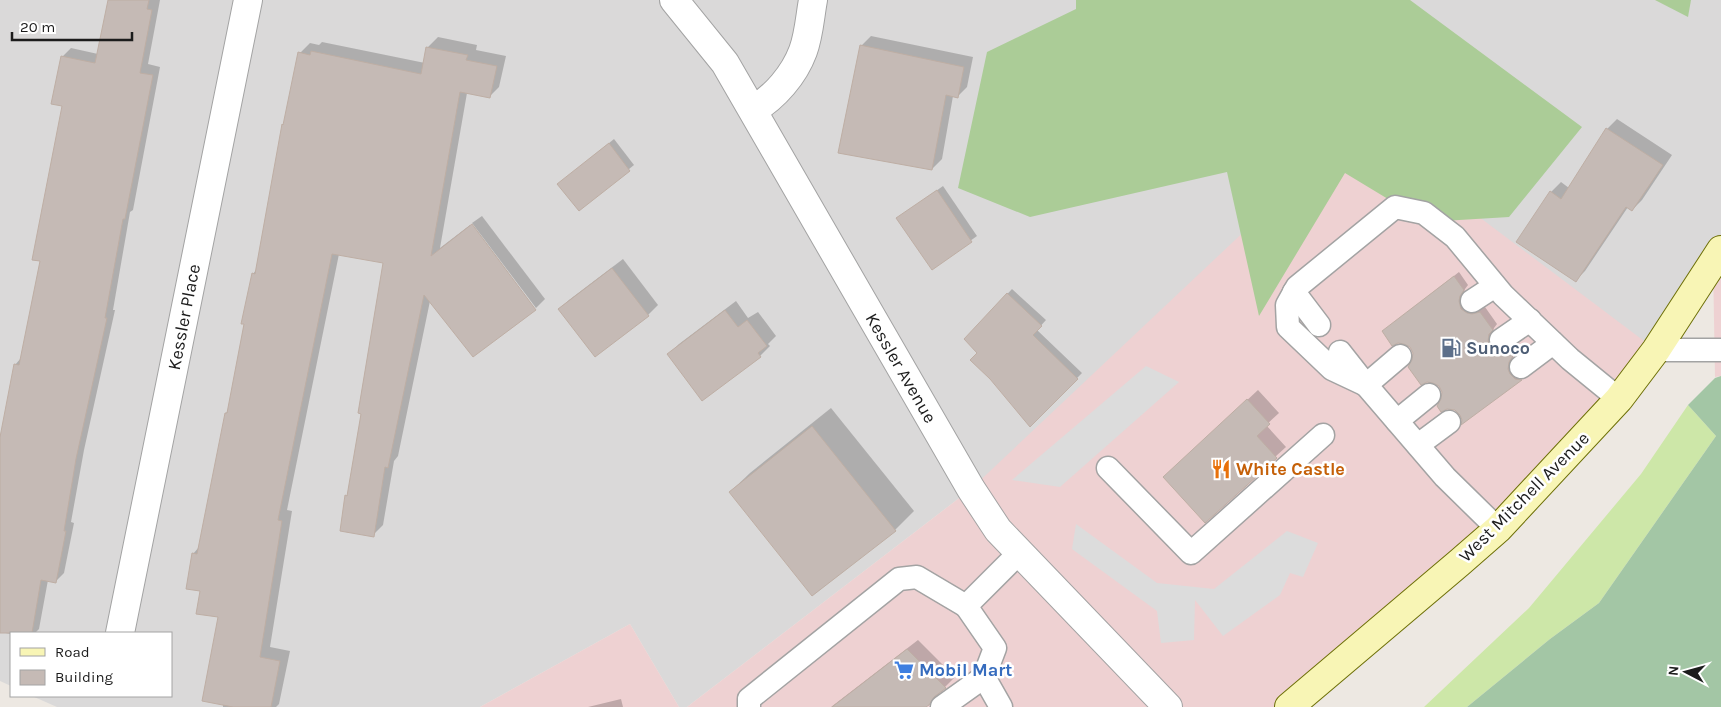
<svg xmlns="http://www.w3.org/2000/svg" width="1721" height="707" font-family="Karla,sans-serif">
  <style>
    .residential { fill: #dad9d9 }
    .commercial { fill: #eed1d2 }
    .grass { fill: #cde7a8 }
    .forest { fill: #abcc97 }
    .cemetery { fill: #a3c6a5 }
    .parking { fill: #dcdcdc }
    .shadow { fill: #0003 }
    .building { fill: #c5bab5; stroke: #beaea4 }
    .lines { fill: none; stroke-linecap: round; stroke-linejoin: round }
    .lane-casing { stroke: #a3a3a3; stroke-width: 25 }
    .street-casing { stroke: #a3a3a3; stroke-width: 30 }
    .secondary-casing { stroke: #6d6f07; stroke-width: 30 }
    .lane { stroke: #fff; stroke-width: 22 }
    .street { stroke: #fff; stroke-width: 28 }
    .secondary { stroke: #f8f5b5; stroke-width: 28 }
    .labels { text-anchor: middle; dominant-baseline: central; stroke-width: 5; stroke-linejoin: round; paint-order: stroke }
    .street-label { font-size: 18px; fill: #1c1c1c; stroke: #fff }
    .service-label { font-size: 18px; font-weight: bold; fill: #4e5e75; stroke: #fff; text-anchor: start }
    .food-label { font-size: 18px; font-weight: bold; fill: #c56008; stroke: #fff; text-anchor: start }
    .shop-label { font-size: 18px; font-weight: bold; fill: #366cbe; stroke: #fff; text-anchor: start }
  </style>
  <rect width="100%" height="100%" fill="#ede8e2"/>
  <path class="residential" d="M 0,0 L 1721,0 L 1721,250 L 1656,350 L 971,489 L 687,707 L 679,707 L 630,624 L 480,707 L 57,707 L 32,696 L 171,696 L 171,633 L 11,633 L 11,686 L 0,681 Z"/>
  <g class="commercial">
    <path d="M 1357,125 L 1656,350 L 1459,563 L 1289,707 L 687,707 L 971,489 Z"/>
    <path d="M 1721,250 L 1721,376 L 1715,377 L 1713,262 Z"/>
    <path d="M 630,624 L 679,707 L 480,707 Z"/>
  </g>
  <path class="grass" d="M 1688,405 L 1716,436 L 1599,603 L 1550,639 L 1467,707 L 1424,707 L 1529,608 L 1641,474 Z"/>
  <g class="forest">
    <path d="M 1076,0 L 1410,0 L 1582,127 L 1509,217 L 1426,222 L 1345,173 L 1259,316 L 1227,172 L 1030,217 L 958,188 L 987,52 L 1076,9 Z"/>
    <path d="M 1655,0 L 1691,0 L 1688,17 Z"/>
  </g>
  <path class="cemetery" d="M 1721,376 L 1721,707 L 1467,707 L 1550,639 L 1599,603 L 1716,436 L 1688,405 L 1715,378 Z"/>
  <g class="parking">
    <path d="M 1146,366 L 1179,382 L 1060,487 L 1012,480 Z"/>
    <path d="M 1076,524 L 1157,583 L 1214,589 L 1287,531 L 1318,543 L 1303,577 L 1290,573 L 1280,595 L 1223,636 L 1195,600 L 1194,640 L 1161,643 L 1157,611 L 1072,549 Z"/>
  </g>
  <g class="shadow">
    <path d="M 109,0 L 160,0 L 148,64 L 160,67 L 133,210 L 130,212 L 113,310 L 115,310 L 84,450 L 71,522 L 74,523 L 64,573 L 55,582 L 48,580 L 39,629 L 35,633 L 11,634 L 0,632 L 0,435 L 2,433 L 15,365 L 21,358 L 41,260 L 64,105 L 62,57 L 71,48 L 98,54 Z"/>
    <path d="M 871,36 L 973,57 L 967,87 L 957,97 L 953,96 L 942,159 L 932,169 L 861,46 Z"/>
    <path d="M 438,37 L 477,45 L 476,50 L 506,56 L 499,87 L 489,97 L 467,93 L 440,248 L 470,225 L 534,309 L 430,301 L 398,456 L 394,461 L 383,525 L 373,535 L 346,496 L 349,494 L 384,262 L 339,254 L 287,510 L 292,511 L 270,647 L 290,651 L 279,704 L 276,707 L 223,707 L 219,616 L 201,590 L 193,554 L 199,547 L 226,413 L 229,410 L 253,274 L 256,270 L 283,125 L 285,123 L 300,53 L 310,43 L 319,45 L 322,42 L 425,63 L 428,47 Z"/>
    <path d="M 1617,119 L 1672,155 L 1642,200 L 1632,210 L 1628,207 L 1585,271 L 1575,281 L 1551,192 L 1561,182 L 1569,188 L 1607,129 Z"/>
    <path d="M 614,139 L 634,165 L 579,210 L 559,184 Z"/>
    <path d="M 943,186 L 977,236 L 932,268 L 898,218 Z"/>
    <path d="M 482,216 L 545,299 L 536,308 L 472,223 Z"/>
    <path d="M 623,259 L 658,305 L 648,315 L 559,309 L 569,300 Z"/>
    <path d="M 1459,272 L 1468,285 L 1465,289 L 1463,296 L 1478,310 L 1485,307 L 1497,324 L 1494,328 L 1492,335 L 1507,349 L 1514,346 L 1517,351 L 1513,356 L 1513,364 L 1525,375 L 1463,422 L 1461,414 L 1443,400 L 1443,392 L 1440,386 L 1414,360 L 1414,353 L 1411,346 L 1383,331 Z"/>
    <path d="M 1012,289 L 1046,320 L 1037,330 L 1082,373 L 1030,426 L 979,353 L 965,339 Z"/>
    <path d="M 736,301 L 748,318 L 758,312 L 776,336 L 768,344 L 770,346 L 760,356 L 669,354 L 679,344 Z"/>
    <path d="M 1258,390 L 1279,413 L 1266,425 L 1286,447 L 1205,521 L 1174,468 Z"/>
    <path d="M 831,408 L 914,511 L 895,530 L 813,595 L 730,492 L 750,473 Z"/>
    <path d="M 918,640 L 955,677 L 926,706 L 927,707 L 831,707 Z"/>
    <path d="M 621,699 L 623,707 L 588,707 Z"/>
  </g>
  <g class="building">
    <path d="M 108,0 L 149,0 L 147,9 L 152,10 L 140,73 L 153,75 L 125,219 L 123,219 L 105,318 L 107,318 L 76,459 L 64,531 L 66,531 L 56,583 L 41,580 L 32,633 L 0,633 L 0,437 L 14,364 L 19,365 L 40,261 L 32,260 L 62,106 L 51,104 L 61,56 L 95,63 Z"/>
    <path d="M 860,45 L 964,67 L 958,98 L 946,95 L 932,170 L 838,153 Z"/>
    <path d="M 426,47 L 468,55 L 466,60 L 497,66 L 490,98 L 460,92 L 431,256 L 472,224 L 536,310 L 473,357 L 424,295 L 388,468 L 385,467 L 374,537 L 340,531 L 345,495 L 347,496 L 361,414 L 358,413 L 383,263 L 332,254 L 278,520 L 282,521 L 260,657 L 280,661 L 271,707 L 233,707 L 202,701 L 218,617 L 196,614 L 200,591 L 186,589 L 192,553 L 197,554 L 225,413 L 227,413 L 244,324 L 241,324 L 252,273 L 255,274 L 282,124 L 283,125 L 298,52 L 310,55 L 311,51 L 421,74 Z"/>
    <path d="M 1606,128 L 1663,165 L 1632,211 L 1626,207 L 1576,282 L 1516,242 L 1550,191 L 1561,199 Z"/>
    <path d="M 609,143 L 630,171 L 579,211 L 557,184 Z"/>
    <path d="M 937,190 L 972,242 L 932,270 L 896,218 Z"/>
    <path d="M 612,268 L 649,316 L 595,357 L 558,309 Z"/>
    <path d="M 1454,276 L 1464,290 L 1460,296 L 1459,301 L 1461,309 L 1467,313 L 1472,314 L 1480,312 L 1493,330 L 1489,334 L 1488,341 L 1490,347 L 1495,352 L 1502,353 L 1509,351 L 1513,356 L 1509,362 L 1508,369 L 1510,374 L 1515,379 L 1522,380 L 1461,425 L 1462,420 L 1460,415 L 1455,410 L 1447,409 L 1441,412 L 1437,406 L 1441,399 L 1442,392 L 1439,386 L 1433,383 L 1427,382 L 1421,385 L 1408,367 L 1412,360 L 1413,353 L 1410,347 L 1404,344 L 1398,343 L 1392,346 L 1382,331 Z"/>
    <path d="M 1007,293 L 1042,326 L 1033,335 L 1078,379 L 1030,427 L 990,379 L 970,360 L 977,353 L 964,339 Z"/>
    <path d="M 725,310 L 738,327 L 747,320 L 767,346 L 758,353 L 761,357 L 702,401 L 667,354 Z"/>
    <path d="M 1247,399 L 1270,424 L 1257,436 L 1277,458 L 1205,523 L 1163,477 Z"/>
    <path d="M 812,426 L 896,531 L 812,596 L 729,492 Z"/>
    <path d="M 907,649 L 946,688 L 934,697 L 929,705 L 926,707 L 832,707 Z"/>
  </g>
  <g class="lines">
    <defs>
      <g id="lane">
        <path d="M 1294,292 L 1319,325"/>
        <path d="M 1472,301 L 1495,286"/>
        <path d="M 1501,340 L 1530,320"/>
        <path d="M 1656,350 L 1721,350"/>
        <path d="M 1340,352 L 1366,385 L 1445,477 L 1498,529"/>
        <path d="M 1521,367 L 1553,343"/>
        <path d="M 1366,385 L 1332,369 L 1288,327 L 1287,305 L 1297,287 L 1395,207 L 1424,213 L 1455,237 L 1503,295 L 1570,359 L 1619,399"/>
        <path d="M 1366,385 L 1400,356"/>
        <path d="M 1397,421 L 1429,395"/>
        <path d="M 1418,445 L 1449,422"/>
        <path d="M 1108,468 L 1191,553 L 1323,435"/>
        <path d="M 966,606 L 995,648 L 984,677 L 1001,707"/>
        <path d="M 749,707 L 749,699 L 899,579 L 917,577 L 966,606 L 1020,552"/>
        <path d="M 942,707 L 984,677"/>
      </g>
      <g id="street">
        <path d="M 674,0 L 725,63 L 971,489 L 998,530 L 1168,707"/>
        <path d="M 753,110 C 775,97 794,75 803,51 C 809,35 810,16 813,0"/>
        <path d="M 120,633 L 248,0"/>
      </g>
      <path id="secondary" d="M 1289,707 L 1459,563 L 1498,529 L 1524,501 L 1619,399 L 1656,350 L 1721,250"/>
    </defs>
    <use href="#lane" class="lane-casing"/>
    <use href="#street" class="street-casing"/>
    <use href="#secondary" class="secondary-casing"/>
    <use href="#lane" class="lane"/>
    <use href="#street" class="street"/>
    <use href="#secondary" class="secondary"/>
  </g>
  <defs>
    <symbol id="fuel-bare" viewBox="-9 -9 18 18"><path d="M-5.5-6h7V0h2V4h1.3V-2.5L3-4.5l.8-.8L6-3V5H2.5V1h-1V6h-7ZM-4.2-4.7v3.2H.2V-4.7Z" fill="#5c6f8a" stroke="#fff" stroke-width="2.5" paint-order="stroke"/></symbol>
    <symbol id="restaurant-bare" viewBox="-9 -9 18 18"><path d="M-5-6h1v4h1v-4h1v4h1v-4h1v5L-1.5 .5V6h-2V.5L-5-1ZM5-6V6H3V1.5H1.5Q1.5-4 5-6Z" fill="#e8710a" stroke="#fff" stroke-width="2.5" paint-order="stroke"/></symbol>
    <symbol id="supermarket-bare" viewBox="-9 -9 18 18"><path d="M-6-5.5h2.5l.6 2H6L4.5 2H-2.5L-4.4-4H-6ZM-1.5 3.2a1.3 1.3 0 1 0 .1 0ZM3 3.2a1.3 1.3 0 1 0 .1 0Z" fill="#3f7fe0" stroke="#fff" stroke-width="2.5" paint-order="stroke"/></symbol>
  </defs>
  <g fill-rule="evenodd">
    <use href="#fuel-bare" x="1437" y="334" width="28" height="28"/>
    <use href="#restaurant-bare" x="1207" y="455" width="28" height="28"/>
    <use href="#supermarket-bare" x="890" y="656" width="28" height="28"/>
  </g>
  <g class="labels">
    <g class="street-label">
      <text transform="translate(184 317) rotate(-79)">Kessler Place</text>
      <text transform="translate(901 368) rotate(60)">Kessler Avenue</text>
      <text transform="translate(1524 497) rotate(-45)">West Mitchell Avenue</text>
    </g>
    <g class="service-label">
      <text x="1466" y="348">Sunoco</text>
    </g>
    <g class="food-label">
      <text x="1236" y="469">White Castle</text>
    </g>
    <g class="shop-label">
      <text x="919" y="670">Mobil Mart</text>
    </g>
  </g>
  <rect x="10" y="632" width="162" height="65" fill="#ffffff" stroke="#a4a4a4"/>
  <rect x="20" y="648" width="25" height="8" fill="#f8f5b5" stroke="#a4a4a4"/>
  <text x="55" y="657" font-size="15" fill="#1c1c1c">Road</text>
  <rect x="20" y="670" width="25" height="15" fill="#c5bab5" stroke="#a4a4a4"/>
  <text x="55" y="682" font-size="15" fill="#1c1c1c">Building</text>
  <g transform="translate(1686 672) rotate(276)" stroke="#ffffff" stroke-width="4" paint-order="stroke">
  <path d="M0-4L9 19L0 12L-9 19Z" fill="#1c1c1c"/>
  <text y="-8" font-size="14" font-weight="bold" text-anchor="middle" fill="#1c1c1c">N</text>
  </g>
  <path d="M12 32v8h120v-8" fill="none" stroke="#1c1c1c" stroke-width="2.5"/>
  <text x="20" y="32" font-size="15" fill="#1c1c1c" stroke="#ffffff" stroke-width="4" paint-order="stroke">20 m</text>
</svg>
